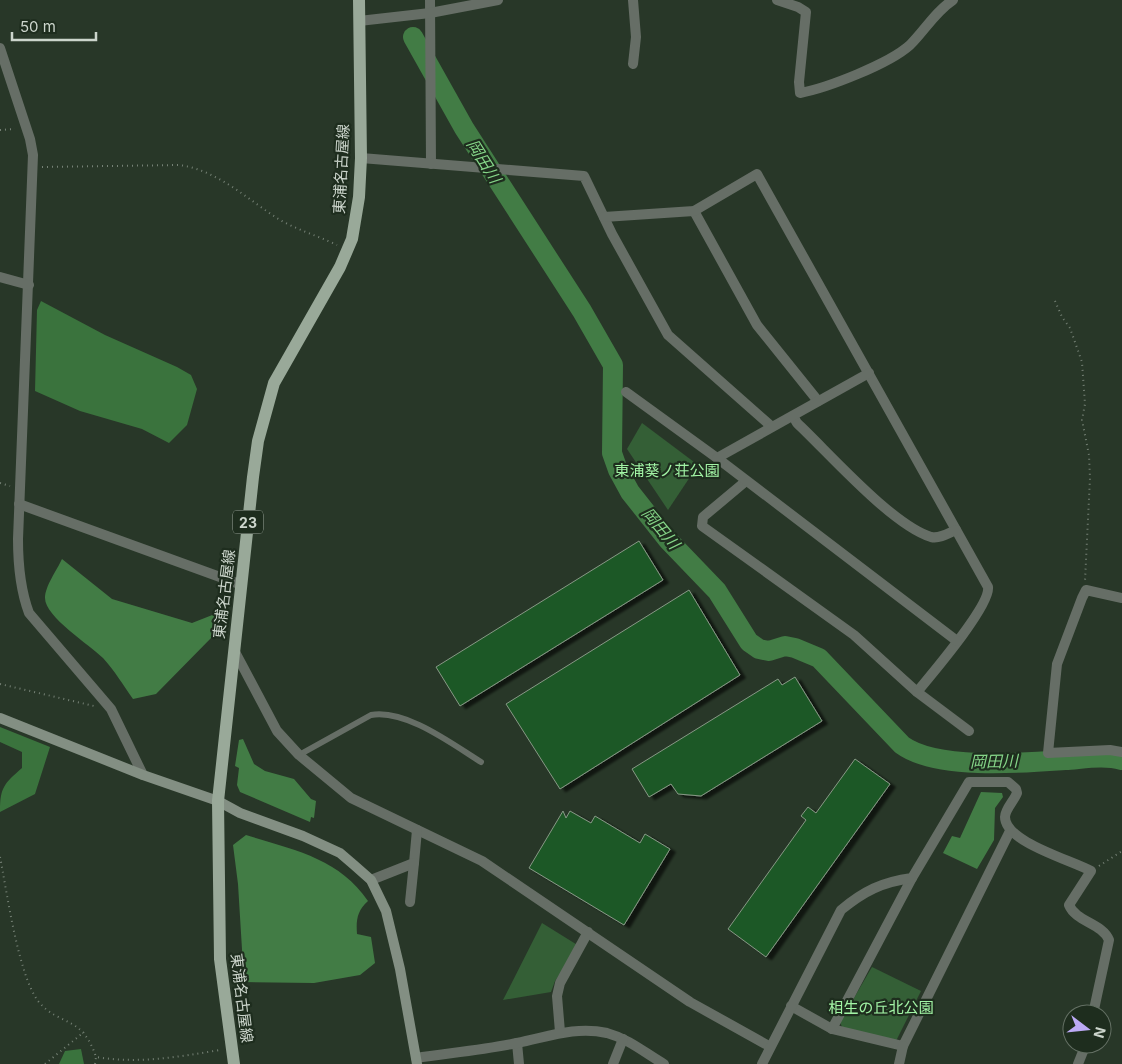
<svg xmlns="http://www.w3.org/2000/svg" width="1122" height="1064" font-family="Inter,'Noto Sans JP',sans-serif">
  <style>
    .green { fill: #345f36 }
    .forest { fill: #3a733d }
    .water { fill: #427c45 }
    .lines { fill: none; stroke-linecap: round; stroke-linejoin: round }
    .river { stroke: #427c45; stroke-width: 20 }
    .building { fill: #1f5925; stroke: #869886; filter: url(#shadow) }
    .path { stroke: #758175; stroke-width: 2; stroke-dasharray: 1 4; stroke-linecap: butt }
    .lane { stroke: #666e66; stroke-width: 6 }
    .street { stroke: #666e66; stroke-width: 10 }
    .secondary { stroke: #838f83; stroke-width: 10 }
    .primary { stroke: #99a999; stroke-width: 12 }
    .labels { text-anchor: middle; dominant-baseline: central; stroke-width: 4.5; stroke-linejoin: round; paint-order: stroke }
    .shield { fill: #1e2d1e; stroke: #98a398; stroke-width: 1 }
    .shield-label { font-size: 14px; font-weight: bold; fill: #ccd5cc }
    .street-label { font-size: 15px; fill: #ccd5cc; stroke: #1e2d1e }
    .park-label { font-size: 15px; fill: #a2f4a5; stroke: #1e2d1e }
    .water-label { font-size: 16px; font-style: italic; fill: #85d588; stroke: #1e2d1e }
  </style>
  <defs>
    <filter id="shadow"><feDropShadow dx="5.5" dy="3" stdDeviation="1" flood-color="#0009"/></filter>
  </defs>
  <rect width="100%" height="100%" fill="#283728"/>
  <g class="green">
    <path d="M 642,423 L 698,465 L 668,510 L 627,449 Z"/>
    <path d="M 542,923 L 579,946 L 555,981 L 551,992 L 503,1000 Z"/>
    <path d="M 872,967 L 921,991 L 896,1041 L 842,1027 L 840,1022 Z"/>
  </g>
  <g class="forest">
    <path d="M 41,301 L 105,335 L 177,367 L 191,375 L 197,389 L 187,425 L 169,443 L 142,429 L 80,411 L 35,391 L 37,310 Z"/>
    <path d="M 0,727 L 50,747 L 35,794 L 0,812 C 0,787 4,784 22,768 L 22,752 L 0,742 Z"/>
    <path d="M 81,1049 L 84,1064 L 59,1064 L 65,1051 Z"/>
  </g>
  <g class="water">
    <path d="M 62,559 L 112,599 L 192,623 L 225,610 L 224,621 L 217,624 L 214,635 L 156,694 L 133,699 C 123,685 115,671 103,658 C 90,645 45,617 45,598 C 45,586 57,570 62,559 Z"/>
    <path d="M 243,739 L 254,764 L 265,771 L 294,779 L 311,799 L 316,801 L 314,818 L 311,817 L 310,822 L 240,792 L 237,785 L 239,768 L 235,766 L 239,740 Z"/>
    <path d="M 981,792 L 1002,793 L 1003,797 L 995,808 L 994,840 L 977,869 L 943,853 L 952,836 L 960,838 Z"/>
    <path d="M 246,835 C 294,850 339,858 368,901 C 357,911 356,920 357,934 L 371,937 L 375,963 L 360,975 L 314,983 L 244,982 L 238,884 L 233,845 Z"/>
  </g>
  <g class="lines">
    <path class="river" d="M 413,37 L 464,128 L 582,311 L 613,365 L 612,453 L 618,470 L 630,492 L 668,540 L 717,591 L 749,642 L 759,649 L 769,651 L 785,646 L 795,648 L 819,658 L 902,745 C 936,770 1023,763 1065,760 C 1083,759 1104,755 1122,760"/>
  </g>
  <g class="building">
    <path d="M 639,541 L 663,580 L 460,706 L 436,667 Z"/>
    <path d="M 689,590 L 740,675 L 560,789 L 506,704 Z"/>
    <path d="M 795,677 L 822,721 L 701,796 L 678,794 L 671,784 L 649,797 L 632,769 L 778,679 L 782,685 Z"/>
    <path d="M 855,759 L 890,784 L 766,957 L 728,929 L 806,820 L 801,816 L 808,807 L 816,813 Z"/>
    <path d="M 563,811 L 566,818 L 570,811 L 591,823 L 595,816 L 640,843 L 645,834 L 670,849 L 624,925 L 529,868 Z"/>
  </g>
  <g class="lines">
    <g class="path">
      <path d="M 0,130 L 15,129"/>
      <path d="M 42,167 L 179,165 C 218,170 248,200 280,220 C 298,230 318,236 337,245"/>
      <path d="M 1055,301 L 1062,317 L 1070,328 L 1082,362 L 1085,404 L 1082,420 L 1089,455 L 1090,478 L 1085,581"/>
      <path d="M 0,483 L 10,486"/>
      <path d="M 0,684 L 94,706"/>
      <path d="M 0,857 C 7,892 18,974 38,1001 C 59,1027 82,1014 96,1057 C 139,1064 177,1057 220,1050"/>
      <path d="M 1099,866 L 1122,851"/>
      <path d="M 45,1064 L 84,1032"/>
      <path d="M 95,1064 L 96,1057"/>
    </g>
    <path class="lane" d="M 299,755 L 371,715 C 406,709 452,744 481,762"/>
    <g class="street">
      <path d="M 430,0 L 431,164"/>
      <path d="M 777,0 L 798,7 L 806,12 L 799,82 L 800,93 C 827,88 889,64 910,45 C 925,30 935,12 953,0"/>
      <path d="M 359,21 L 430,13 L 498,0"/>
      <path d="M 0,48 L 30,139 L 33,155 L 18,539 C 18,565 20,589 29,613 L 111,709 L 143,775"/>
      <path d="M 633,64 L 636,37 L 633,0"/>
      <path d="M 361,158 L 584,176 L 612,234 L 668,335 L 771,426"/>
      <path d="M 694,211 L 757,325 L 818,401"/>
      <path d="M 604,217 L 694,211 L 757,174 L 988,587 C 991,605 931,675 917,692 L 854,635 L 702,526 L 703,517 L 746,481"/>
      <path d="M 0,277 L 29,285"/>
      <path d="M 626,392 L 717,458 L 957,641"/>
      <path d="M 793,416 L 797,423 C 829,453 892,525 931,537 C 940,539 949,533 956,530"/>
      <path d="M 717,458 L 869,373"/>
      <path d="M 19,504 L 242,585"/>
      <path d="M 1122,598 L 1086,590 L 1082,598 L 1057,664 L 1048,753 L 1110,750 L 1122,752"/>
      <path d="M 234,650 L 277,731 L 299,755 L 351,798 L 482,861 L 690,1002 L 769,1046"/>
      <path d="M 917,692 L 969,731"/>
      <path d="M 371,880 L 414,863 L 417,830"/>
      <path d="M 410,902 L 414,863"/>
      <path d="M 791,1006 L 832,1029 L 903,1046 L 1010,831"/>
      <path d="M 832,1029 L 912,878"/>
      <path d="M 560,1032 L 557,996 L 560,983 L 588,932"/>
      <path d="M 517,1043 L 519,1064"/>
      <path d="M 416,1058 C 449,1053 484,1050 517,1043 C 548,1037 575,1026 607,1033 C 629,1039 645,1053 664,1064"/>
      <path d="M 613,1064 L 623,1039"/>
      <path d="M 762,1064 L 841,910 C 864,891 882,882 912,878 L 969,782 L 1008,782 L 1016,789 L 1017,793 C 1014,801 1005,809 1005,817 C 1005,842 1071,860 1091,871 L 1069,905 C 1076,922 1102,923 1109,940 L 1093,1014"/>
      <path d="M 899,1064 L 903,1046"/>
      <path d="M 1078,1064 L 1086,1044"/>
    </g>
    <path class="secondary" d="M 0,718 L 143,775 L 218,801 L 240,813 L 303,836 L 340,853 L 354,865 L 371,880 L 386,911 L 400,969 L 417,1064"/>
    <path class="primary" d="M 234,1064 L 220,959 L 218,801 L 253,477 L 258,441 L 274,383 L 340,267 L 352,239 L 359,197 L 361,158 L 359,0"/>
  </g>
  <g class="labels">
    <rect class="shield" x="233" y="510.5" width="30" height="23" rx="4"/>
    <g class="shield-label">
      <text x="248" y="522">23</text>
    </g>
    <g class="street-label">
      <text transform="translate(341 169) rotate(-87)">東浦名古屋線</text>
      <text transform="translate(224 594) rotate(-83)">東浦名古屋線</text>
      <text transform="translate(242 998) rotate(83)">東浦名古屋線</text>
    </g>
    <g class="park-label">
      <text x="667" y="470">東浦葵ノ荘公園</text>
      <text x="881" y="1007">相生の丘北公園</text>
    </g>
    <g class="water-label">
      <text transform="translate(484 161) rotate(58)">岡田川</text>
      <text transform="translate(661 528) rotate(50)">岡田川</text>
      <text transform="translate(994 761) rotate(-1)">岡田川</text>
    </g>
  </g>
  <g transform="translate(1087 1029) rotate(106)"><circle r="24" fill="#1e2d1e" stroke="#647064"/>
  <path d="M0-4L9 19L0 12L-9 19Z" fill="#bcaaf5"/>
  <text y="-8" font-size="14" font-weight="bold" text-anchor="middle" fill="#ccd5cc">N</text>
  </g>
  <path d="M12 32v8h84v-8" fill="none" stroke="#ccd5cc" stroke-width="2.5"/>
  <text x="20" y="32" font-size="15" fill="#ccd5cc" stroke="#1e2d1e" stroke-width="4" paint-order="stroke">50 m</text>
</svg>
